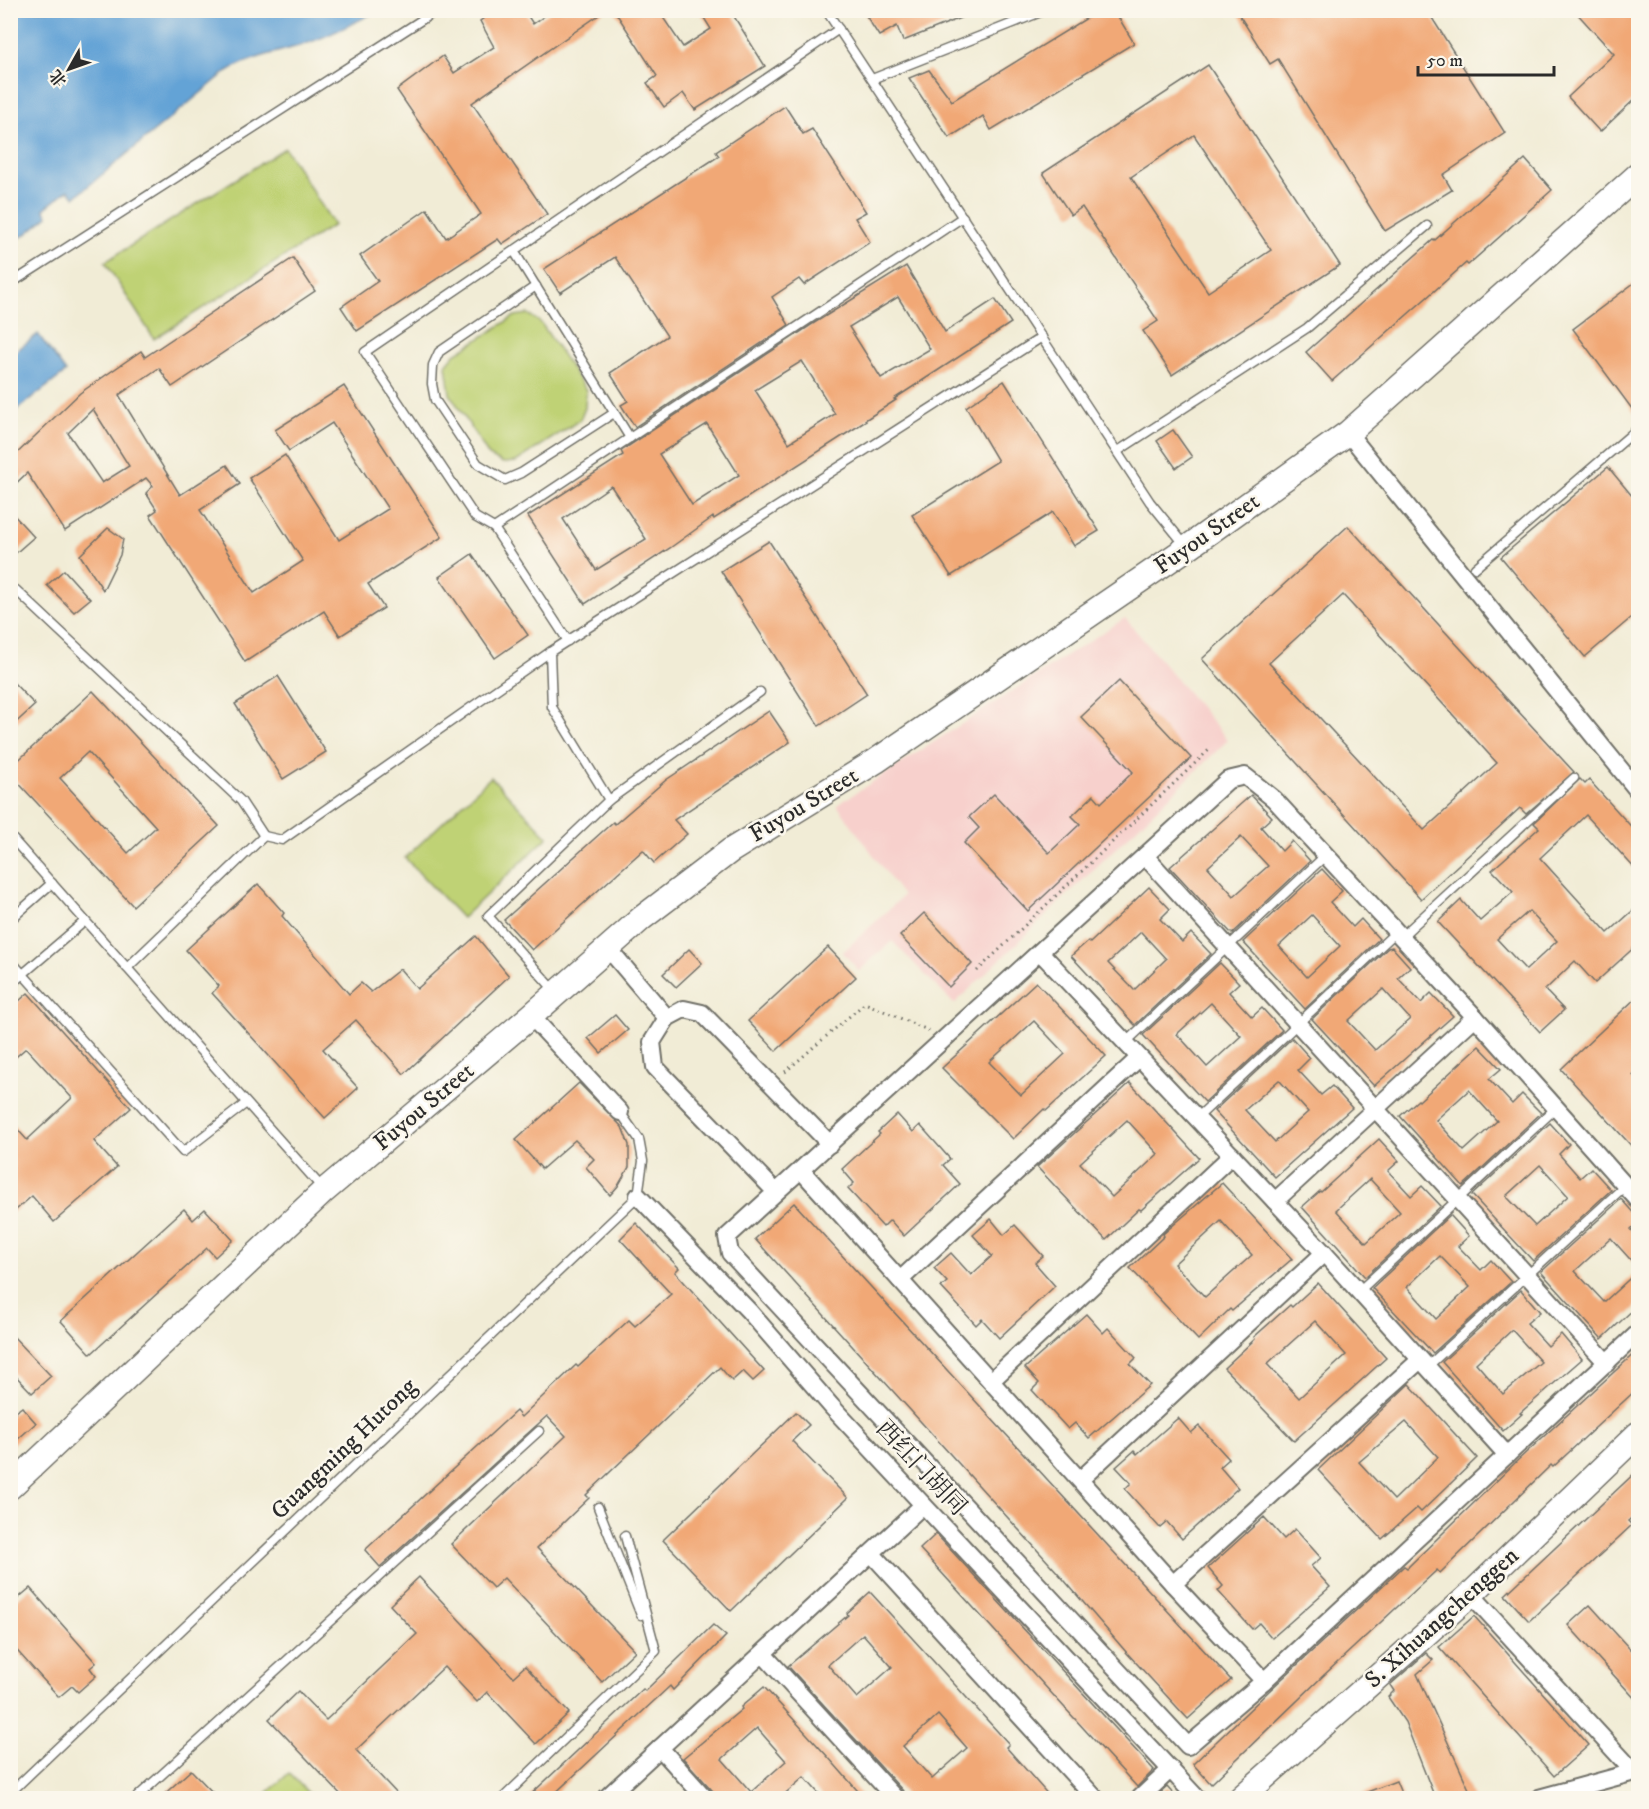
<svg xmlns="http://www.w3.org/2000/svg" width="1649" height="1809" font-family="'IM FELL DW Pica','Noto Serif SC',serif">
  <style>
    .built { fill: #f7d0cc }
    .green { fill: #bfd275; stroke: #757e50; stroke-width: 1.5 }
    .water { fill: #63a3d6; stroke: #476780; stroke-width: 1.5 }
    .building { fill: #f1a876; fill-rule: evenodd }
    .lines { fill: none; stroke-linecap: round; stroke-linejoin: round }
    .service-casing { stroke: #706f67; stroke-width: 11 }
    .minor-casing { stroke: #706f67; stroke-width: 20 }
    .secondary-casing { stroke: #706f67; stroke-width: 27 }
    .path { stroke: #706f67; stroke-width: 3; stroke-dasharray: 1.5 4.5; stroke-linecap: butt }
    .service { stroke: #fff; stroke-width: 8 }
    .minor { stroke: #fff; stroke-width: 16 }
    .secondary { stroke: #fff; stroke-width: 24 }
    .labels { text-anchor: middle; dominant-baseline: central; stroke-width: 5; stroke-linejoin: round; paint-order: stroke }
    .street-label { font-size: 24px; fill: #2b2b2b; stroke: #fbf7ec }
  </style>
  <rect width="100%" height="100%" fill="#fbf7ec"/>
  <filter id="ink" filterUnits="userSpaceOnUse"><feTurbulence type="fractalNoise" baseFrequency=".0167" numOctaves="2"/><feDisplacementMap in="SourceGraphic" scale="12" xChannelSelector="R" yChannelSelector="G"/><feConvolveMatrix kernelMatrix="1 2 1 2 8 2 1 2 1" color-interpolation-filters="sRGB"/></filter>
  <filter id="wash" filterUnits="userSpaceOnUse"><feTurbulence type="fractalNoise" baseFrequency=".008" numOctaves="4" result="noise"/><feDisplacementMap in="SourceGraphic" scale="24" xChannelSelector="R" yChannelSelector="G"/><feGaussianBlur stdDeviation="1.35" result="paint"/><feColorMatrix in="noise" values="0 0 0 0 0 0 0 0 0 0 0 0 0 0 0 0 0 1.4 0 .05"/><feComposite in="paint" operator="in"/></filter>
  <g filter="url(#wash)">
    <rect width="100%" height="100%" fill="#f1ecd6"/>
    <path class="built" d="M 1125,618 L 1228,740 L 954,1004 L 892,941 L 859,971 L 843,952 L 903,896 L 837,805 Z"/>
    <g class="green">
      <path d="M 285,148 L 334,225 L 154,339 L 105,262 Z"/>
      <path d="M 528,314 L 541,323 L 586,390 L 585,408 L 580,420 L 516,462 L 503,463 L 489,456 L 450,394 L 446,365 L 455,354 L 515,316 Z"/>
      <path d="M 491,777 L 548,837 L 462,918 L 405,858 Z"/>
      <path d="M 289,1773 L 313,1798 L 262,1798 Z"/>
    </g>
    <g class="water">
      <path d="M 11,10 L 377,10 L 377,11 C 354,23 330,36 305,44 C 277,53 251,57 226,72 L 75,197 L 68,190 L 44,209 L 48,216 L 26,234 L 11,242 Z"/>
      <path d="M 38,334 L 66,372 L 11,414 L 11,355 Z"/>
    </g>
    <g id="blocks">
      <g class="building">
        <path d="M 495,10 L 524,10 L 533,24 L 553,10 L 606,10 L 472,103 L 547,214 L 502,244 L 498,239 L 357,331 L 341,307 L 378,281 L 360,256 L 427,209 L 446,238 L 481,214 L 397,90 L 443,56 L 454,73 L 494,47 L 480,21 Z"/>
        <path d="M 614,10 L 658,10 L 683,47 L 711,29 L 699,10 L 730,10 L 765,66 L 695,110 L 683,93 L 664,107 L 647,83 L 657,76 Z"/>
        <path d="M 1100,10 L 1114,10 L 1134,43 L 991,130 L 983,116 L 949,138 L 909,78 L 929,70 L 952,101 Z"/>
        <path d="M 1236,10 L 1427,10 L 1505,133 L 1443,175 L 1452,190 L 1385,231 L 1278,59 L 1270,64 Z"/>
        <path d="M 1574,10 L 1628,10 L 1638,22 L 1638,96 L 1600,132 L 1568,97 L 1614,54 Z"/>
        <path d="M 863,11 L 978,10 L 978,11 L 903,41 L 897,26 L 879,36 Z"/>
        <path d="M 1208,65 L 1340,265 L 1172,375 L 1143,331 L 1158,321 L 1082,207 L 1071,215 L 1043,173 ZM 1194,135 L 1271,250 L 1208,292 L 1131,177 Z"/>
        <path d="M 785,106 L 803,134 L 812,129 L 866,212 L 855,218 L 870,242 L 804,285 L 799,279 L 772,297 L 789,325 L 635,427 L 621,405 L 628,401 L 610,373 L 667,336 L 615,257 L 560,293 L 544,269 L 719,156 L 716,152 Z"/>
        <path d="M 1525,159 L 1552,190 L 1468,265 L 1466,263 L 1332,381 L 1306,352 L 1434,239 L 1435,240 Z"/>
        <path d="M 293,258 L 315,291 L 172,387 L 159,368 L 119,395 L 180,495 L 227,465 L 240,484 L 200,510 L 254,593 L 303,561 L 249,478 L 285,455 L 339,540 L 388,509 L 332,423 L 289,451 L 275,430 L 344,386 L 442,537 L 368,584 L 384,608 L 340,636 L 324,611 L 245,662 L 150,515 L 157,510 L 146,493 L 153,486 L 146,478 L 65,531 L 27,473 L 10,489 L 10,460 L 80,393 L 141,351 L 145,357 ZM 93,409 L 129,466 L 102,483 L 68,433 Z"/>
        <path d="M 906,266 L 945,332 L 995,299 L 1011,323 L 894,399 L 896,400 L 865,420 L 866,421 L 714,519 L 713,517 L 670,548 L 585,604 L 528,516 L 623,455 L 621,451 L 811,325 ZM 898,297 L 930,349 L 881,378 L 849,327 ZM 802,361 L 835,414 L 789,443 L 755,390 ZM 707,424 L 739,475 L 692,505 L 659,454 ZM 611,486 L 646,539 L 596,570 L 563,519 Z"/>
        <path d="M 1638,280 L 1638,417 L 1573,329 Z"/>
        <path d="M 1004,381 L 1099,531 L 1074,546 L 1053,512 L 951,576 L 912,515 L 998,461 L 966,407 Z"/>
        <path d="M 1173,430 L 1192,457 L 1176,468 L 1157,441 Z"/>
        <path d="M 1608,467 L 1638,503 L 1638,612 L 1585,657 L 1501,557 Z"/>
        <path d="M 10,511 L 34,537 L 10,558 Z"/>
        <path d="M 1348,526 L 1574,772 L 1526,814 L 1520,808 L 1421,899 L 1202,659 ZM 1343,595 L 1497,763 L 1424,830 L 1269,663 Z"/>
        <path d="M 108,528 L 123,539 L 120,555 L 103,590 L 80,555 Z"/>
        <path d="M 769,541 L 867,694 L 819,726 L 721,571 Z"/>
        <path d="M 472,554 L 528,635 L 495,658 L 439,577 Z"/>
        <path d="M 64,570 L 90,599 L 74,612 L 47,585 Z"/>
        <path d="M 278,676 L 326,752 L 283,779 L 235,704 Z"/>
        <path d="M 10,679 L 35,705 L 10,728 Z"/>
        <path d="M 1119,681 L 1191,758 L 1028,911 L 964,843 L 979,828 L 969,817 L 994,794 L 1049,853 L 1080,824 L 1072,816 L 1094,795 L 1101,803 L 1133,772 L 1081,717 Z"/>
        <path d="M 93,691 L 219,826 L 133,906 L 10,774 L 10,768 ZM 88,752 L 156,827 L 128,853 L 60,778 Z"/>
        <path d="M 769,711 L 790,742 L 674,820 L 687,834 L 654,863 L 643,850 L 532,950 L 504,920 L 613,822 L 615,824 L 666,780 Z"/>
        <path d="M 1580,779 L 1585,784 L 1589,780 L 1638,834 L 1638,872 L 1586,815 L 1540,858 L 1608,933 L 1638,906 L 1638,944 L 1595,983 L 1575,961 L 1545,990 L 1564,1010 L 1540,1032 L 1438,922 L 1461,900 L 1480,921 L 1513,892 L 1492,870 L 1539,828 L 1534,823 ZM 1529,911 L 1557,941 L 1526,970 L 1497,939 Z"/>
        <path d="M 1251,795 L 1272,817 L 1261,827 L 1282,851 L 1292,841 L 1310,861 L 1232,934 L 1170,867 ZM 1241,837 L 1268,866 L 1234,896 L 1208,867 Z"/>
        <path d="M 1322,869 L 1342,891 L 1330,902 L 1353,927 L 1361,919 L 1379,939 L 1305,1009 L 1243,942 ZM 1312,915 L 1340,946 L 1307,977 L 1279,946 Z"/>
        <path d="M 258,884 L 284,913 L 282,916 L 349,994 L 361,983 L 371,992 L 400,969 L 417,989 L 476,936 L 509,976 L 404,1074 L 356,1020 L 323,1049 L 358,1088 L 325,1118 L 212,993 L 219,986 L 186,950 Z"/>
        <path d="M 1149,887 L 1170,909 L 1160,919 L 1182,942 L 1191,933 L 1211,954 L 1135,1025 L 1071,956 L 1088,941 L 1090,943 ZM 1141,932 L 1166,959 L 1134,990 L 1108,963 Z"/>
        <path d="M 924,913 L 972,964 L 949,987 L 900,936 Z"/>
        <path d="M 828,947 L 856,977 L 776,1051 L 748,1021 Z"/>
        <path d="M 1392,947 L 1410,967 L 1398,978 L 1421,1003 L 1431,993 L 1453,1016 L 1374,1086 L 1312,1019 L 1388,948 ZM 1383,989 L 1410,1019 L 1375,1050 L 1348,1021 Z"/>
        <path d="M 689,949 L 702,963 L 676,987 L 663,974 Z"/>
        <path d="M 1220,963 L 1239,983 L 1229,992 L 1252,1017 L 1262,1008 L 1282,1030 L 1205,1102 L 1143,1035 ZM 1211,1003 L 1241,1036 L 1207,1067 L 1177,1034 Z"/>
        <path d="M 1036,982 L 1106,1056 L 1046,1111 L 1044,1109 L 1013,1139 L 942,1068 ZM 1034,1021 L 1065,1054 L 1021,1095 L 989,1062 Z"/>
        <path d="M 28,993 L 131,1108 L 94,1141 L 117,1167 L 54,1222 L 32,1196 L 10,1215 L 10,1121 L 27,1140 L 72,1098 L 26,1048 L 10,1062 L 10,1009 Z"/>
        <path d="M 1638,996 L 1638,1069 L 1633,1075 L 1638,1081 L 1638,1153 L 1561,1069 Z"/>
        <path d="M 615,1015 L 628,1030 L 601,1053 L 588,1038 Z"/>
        <path d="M 1292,1038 L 1310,1058 L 1298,1070 L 1321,1095 L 1332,1086 L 1352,1108 L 1275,1177 L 1214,1111 ZM 1279,1080 L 1308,1112 L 1275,1142 L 1245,1110 Z"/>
        <path d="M 1479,1046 L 1501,1069 L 1489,1079 L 1512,1104 L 1522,1094 L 1541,1113 L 1463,1186 L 1400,1116 L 1418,1100 L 1419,1101 ZM 1469,1090 L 1497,1121 L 1464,1151 L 1436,1120 Z"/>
        <path d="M 579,1083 L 622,1127 L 629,1145 L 629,1167 L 618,1186 L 610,1195 L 586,1167 L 594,1159 L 575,1140 L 542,1169 L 516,1140 Z"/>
        <path d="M 1130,1083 L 1199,1158 L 1141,1210 L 1139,1209 L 1106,1240 L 1037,1167 ZM 1127,1120 L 1158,1154 L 1112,1197 L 1080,1163 Z"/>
        <path d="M 897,1114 L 913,1132 L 920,1125 L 950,1159 L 943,1165 L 960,1184 L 904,1236 L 890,1220 L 883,1227 L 848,1189 L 854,1183 L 842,1169 L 880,1134 L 878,1132 Z"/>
        <path d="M 1550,1123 L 1569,1144 L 1559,1154 L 1580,1178 L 1591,1168 L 1611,1190 L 1533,1261 L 1472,1195 ZM 1540,1165 L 1568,1196 L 1535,1226 L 1506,1196 Z"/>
        <path d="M 1379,1139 L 1399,1161 L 1388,1171 L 1411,1196 L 1422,1186 L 1441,1206 L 1365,1277 L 1302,1207 L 1320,1191 L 1321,1192 ZM 1370,1179 L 1400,1212 L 1366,1243 L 1336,1210 Z"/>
        <path d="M 1222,1183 L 1292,1259 L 1232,1311 L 1230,1309 L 1198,1340 L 1130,1268 L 1164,1236 L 1163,1234 ZM 1221,1221 L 1252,1255 L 1205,1297 L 1174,1264 Z"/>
        <path d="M 1621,1199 L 1638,1218 L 1638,1223 L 1631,1230 L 1638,1239 L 1638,1268 L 1611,1238 L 1575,1271 L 1604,1302 L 1638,1271 L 1638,1305 L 1602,1339 L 1541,1272 Z"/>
        <path d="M 794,1203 L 1231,1680 L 1188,1719 L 1127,1653 L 1058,1573 L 755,1239 Z"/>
        <path d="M 184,1209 L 193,1220 L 205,1209 L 233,1240 L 215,1257 L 207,1248 L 91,1354 L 61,1321 Z"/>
        <path d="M 1450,1215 L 1469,1236 L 1458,1246 L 1481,1270 L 1491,1260 L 1511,1282 L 1433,1353 L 1372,1288 ZM 1440,1256 L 1470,1287 L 1436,1319 L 1407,1287 Z"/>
        <path d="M 991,1219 L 1004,1235 L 1015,1225 L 1043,1256 L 1035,1263 L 1055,1286 L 999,1338 L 982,1319 L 976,1325 L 941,1287 L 947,1282 L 934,1268 L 951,1253 L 971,1275 L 992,1256 L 973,1235 Z"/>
        <path d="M 636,1223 L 679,1268 L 675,1272 L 764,1371 L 753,1381 L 743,1371 L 732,1381 L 720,1367 L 586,1495 L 589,1498 L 537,1548 L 635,1651 L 602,1682 L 504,1578 L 493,1588 L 451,1544 L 566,1436 L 547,1416 L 380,1567 L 365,1550 L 516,1411 L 521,1417 L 576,1365 L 578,1367 L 629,1320 L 635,1326 L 671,1294 L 620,1239 Z"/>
        <path d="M 1318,1283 L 1386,1358 L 1294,1441 L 1224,1368 L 1255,1339 L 1254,1337 L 1290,1305 L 1292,1307 ZM 1315,1321 L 1346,1355 L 1299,1398 L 1267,1364 Z"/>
        <path d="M 1521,1290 L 1540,1312 L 1527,1323 L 1548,1346 L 1561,1334 L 1582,1359 L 1520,1413 L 1522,1414 L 1503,1431 L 1442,1362 ZM 1512,1330 L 1541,1362 L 1503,1394 L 1476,1363 Z"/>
        <path d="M 1086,1314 L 1103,1333 L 1108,1328 L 1136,1358 L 1130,1364 L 1150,1385 L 1089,1438 L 1075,1423 L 1068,1429 L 1032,1390 L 1039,1383 L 1025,1368 Z"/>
        <path d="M 10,1333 L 51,1376 L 32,1393 L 10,1370 Z"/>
        <path d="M 1638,1350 L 1638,1388 L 1553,1467 L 1551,1465 L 1440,1573 L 1437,1570 L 1324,1675 L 1211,1784 L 1193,1764 L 1270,1690 L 1404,1566 L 1407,1568 L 1518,1460 Z"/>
        <path d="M 1409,1384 L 1477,1458 L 1421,1512 L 1417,1508 L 1382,1539 L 1318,1470 ZM 1406,1422 L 1438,1457 L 1394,1500 L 1359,1462 Z"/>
        <path d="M 22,1407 L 36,1423 L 10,1446 L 10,1416 Z"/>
        <path d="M 796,1412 L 809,1425 L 792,1441 L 848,1498 L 731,1611 L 663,1540 Z"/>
        <path d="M 1178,1418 L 1191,1433 L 1199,1426 L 1229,1459 L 1220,1467 L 1238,1488 L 1182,1539 L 1167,1522 L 1160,1528 L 1125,1489 L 1131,1483 L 1116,1467 L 1134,1451 L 1137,1454 Z"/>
        <path d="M 1638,1470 L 1638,1512 L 1628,1521 L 1632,1525 L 1529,1621 L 1505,1595 Z"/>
        <path d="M 1264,1517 L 1284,1539 L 1295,1529 L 1321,1558 L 1311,1566 L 1330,1587 L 1272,1638 L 1259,1623 L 1252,1629 L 1218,1591 L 1223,1586 L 1208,1568 Z"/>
        <path d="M 936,1534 L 1154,1770 L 1137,1787 L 920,1549 Z"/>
        <path d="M 419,1577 L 513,1677 L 525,1666 L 569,1713 L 536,1744 L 487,1692 L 477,1702 L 444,1667 L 356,1750 L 401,1798 L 344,1798 L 269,1719 L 298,1691 L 326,1720 L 417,1634 L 390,1605 Z"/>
        <path d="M 30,1588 L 96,1663 L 90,1668 L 96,1676 L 78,1692 L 72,1686 L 59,1697 L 10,1643 L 10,1605 Z"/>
        <path d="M 870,1592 L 1009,1744 L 1006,1747 L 1051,1798 L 905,1798 L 903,1791 L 788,1666 L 848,1615 L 847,1613 ZM 863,1634 L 892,1667 L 857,1698 L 828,1665 ZM 938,1715 L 967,1748 L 932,1779 L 903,1746 Z"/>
        <path d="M 1590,1605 L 1638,1658 L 1638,1702 L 1568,1625 Z"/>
        <path d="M 1474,1616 L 1589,1745 L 1554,1776 L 1439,1647 Z"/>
        <path d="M 713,1625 L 726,1636 L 673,1690 L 670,1686 L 550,1798 L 527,1798 L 643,1689 L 645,1691 Z"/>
        <path d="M 1426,1653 L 1433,1660 L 1417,1674 L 1473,1798 L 1435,1798 L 1405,1722 L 1388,1697 L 1394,1691 L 1390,1685 Z"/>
        <path d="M 764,1687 L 828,1757 L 864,1798 L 823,1798 L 804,1777 L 780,1798 L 715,1798 L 713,1791 L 683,1758 L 742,1709 L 741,1707 ZM 757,1728 L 786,1761 L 751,1792 L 722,1759 Z"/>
        <path d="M 191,1770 L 218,1798 L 160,1798 Z"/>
        <path d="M 1396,1781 L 1403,1798 L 1355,1798 L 1354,1797 Z"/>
        <path d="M 1167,1787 L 1177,1798 L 1155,1798 Z"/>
      </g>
    </g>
  </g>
  <g filter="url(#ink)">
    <use href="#blocks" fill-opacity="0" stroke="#706f67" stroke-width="1.5"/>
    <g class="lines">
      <defs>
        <g id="service">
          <path d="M 826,10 L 1150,502 L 1185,545"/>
          <path d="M 872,79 L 1046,10"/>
          <path d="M 514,251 L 630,438"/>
          <path d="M 10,284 L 437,10"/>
          <path d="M 536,286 L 439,352 L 433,365 L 432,384 L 435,400 L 478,464 L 505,480 L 521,473 L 614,413"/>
          <path d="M 1118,451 L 1307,328 L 1427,226"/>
          <path d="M 494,528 L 963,217"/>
          <path d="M 1475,568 L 1634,432"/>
          <path d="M 10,596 L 16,590 L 241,801 L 264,836 L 127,968"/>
          <path d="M 568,641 L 494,528 L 475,517 L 365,352 L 839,29"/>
          <path d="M 550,652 L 552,707 L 609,800 L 488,916 L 555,991"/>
          <path d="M 609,800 L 760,692"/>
          <path d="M 10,836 L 324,1190"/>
          <path d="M 264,836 L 282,840 L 550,652 L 1042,337"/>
          <path d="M 10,920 L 52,883"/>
          <path d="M 1401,937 L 1574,778"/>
          <path d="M 10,960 L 183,1152 L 245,1104"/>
          <path d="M 10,985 L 85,921"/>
          <path d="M 1125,1043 L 1326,855"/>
          <path d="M 1197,1118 L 1396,932"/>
          <path d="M 1358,1292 L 1556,1108"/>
          <path d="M 1427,1367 L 1626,1185"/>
          <path d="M 598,1507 L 641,1615"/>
          <path d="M 10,1793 L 638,1196 L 643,1161 L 639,1139 L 620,1112"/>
          <path d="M 136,1798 L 539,1431"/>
          <path d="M 503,1798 L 656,1651 L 625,1536"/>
        </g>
        <g id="minor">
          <path d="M 1348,433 L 1638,791"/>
          <path d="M 1145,856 L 1607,1363"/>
          <path d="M 608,948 L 667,1018 L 652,1042 L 655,1067 L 776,1192"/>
          <path d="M 1040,952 L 1324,1253 L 1507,1455"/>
          <path d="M 531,1016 L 620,1112"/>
          <path d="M 667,1018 L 684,1009 L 702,1013 L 830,1144"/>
          <path d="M 801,1170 L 1173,1584 L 1264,1681"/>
          <path d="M 638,1196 L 749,1311 L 832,1407 L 1197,1798"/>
          <path d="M 1638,1200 L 1475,1017 L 1274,799 L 1245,776 L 1228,780 L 727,1237 L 730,1253 L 1188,1746 L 1264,1681 L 1638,1333"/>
          <path d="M 1275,1201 L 1475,1017"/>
          <path d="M 900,1280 L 1139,1058"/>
          <path d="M 991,1381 L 1232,1155"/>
          <path d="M 1081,1479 L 1324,1253"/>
          <path d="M 872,1554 L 1095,1798"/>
          <path d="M 1173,1584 L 1420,1360"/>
          <path d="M 1471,1594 L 1634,1772"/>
          <path d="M 763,1654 L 895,1798"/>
          <path d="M 660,1748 L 705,1798"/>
          <path d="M 606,1798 L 923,1505"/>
          <path d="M 1140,1798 L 1171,1769"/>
          <path d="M 1539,1798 L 1638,1771"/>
        </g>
        <g id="secondary">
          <path d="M 10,1487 L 324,1191 L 531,1016 L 642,918 L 730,851 L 876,761 L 1187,548 L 1348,433 L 1638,175"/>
          <path d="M 1241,1798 L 1471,1594 L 1638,1434"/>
        </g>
      </defs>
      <use href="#service" class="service-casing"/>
      <use href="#minor" class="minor-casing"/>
      <use href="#secondary" class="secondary-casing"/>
      <g class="path">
        <path d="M 977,971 L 1211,748"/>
        <path d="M 785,1072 L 865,1003 L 930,1031"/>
      </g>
      <use href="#service" class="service"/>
      <use href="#minor" class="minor"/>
      <use href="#secondary" class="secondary"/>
    </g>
  </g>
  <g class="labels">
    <g class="street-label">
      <text transform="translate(1207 534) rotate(-35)">Fuyou Street</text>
      <text transform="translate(804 805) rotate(-31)">Fuyou Street</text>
      <text transform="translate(424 1107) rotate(-40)">Fuyou Street</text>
      <text transform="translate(344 1449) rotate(-44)">Guangming Hutong</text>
      <text transform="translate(921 1468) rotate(47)">西红门胡同</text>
      <text transform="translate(1442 1618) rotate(-42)">S. Xihuangchenggen</text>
    </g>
  </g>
  <rect width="1649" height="1809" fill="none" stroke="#fbf7ec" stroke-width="36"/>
  <g transform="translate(69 69) rotate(230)" stroke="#fbf7ec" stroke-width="4.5" paint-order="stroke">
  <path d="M0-4.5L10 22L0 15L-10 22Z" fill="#2b2b2b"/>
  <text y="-9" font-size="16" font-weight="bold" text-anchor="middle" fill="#2b2b2b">北</text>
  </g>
  <path d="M1418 66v9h136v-9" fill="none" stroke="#2b2b2b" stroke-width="3"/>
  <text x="1427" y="66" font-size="18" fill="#2b2b2b" stroke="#fbf7ec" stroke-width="4.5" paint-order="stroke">50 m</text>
</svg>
